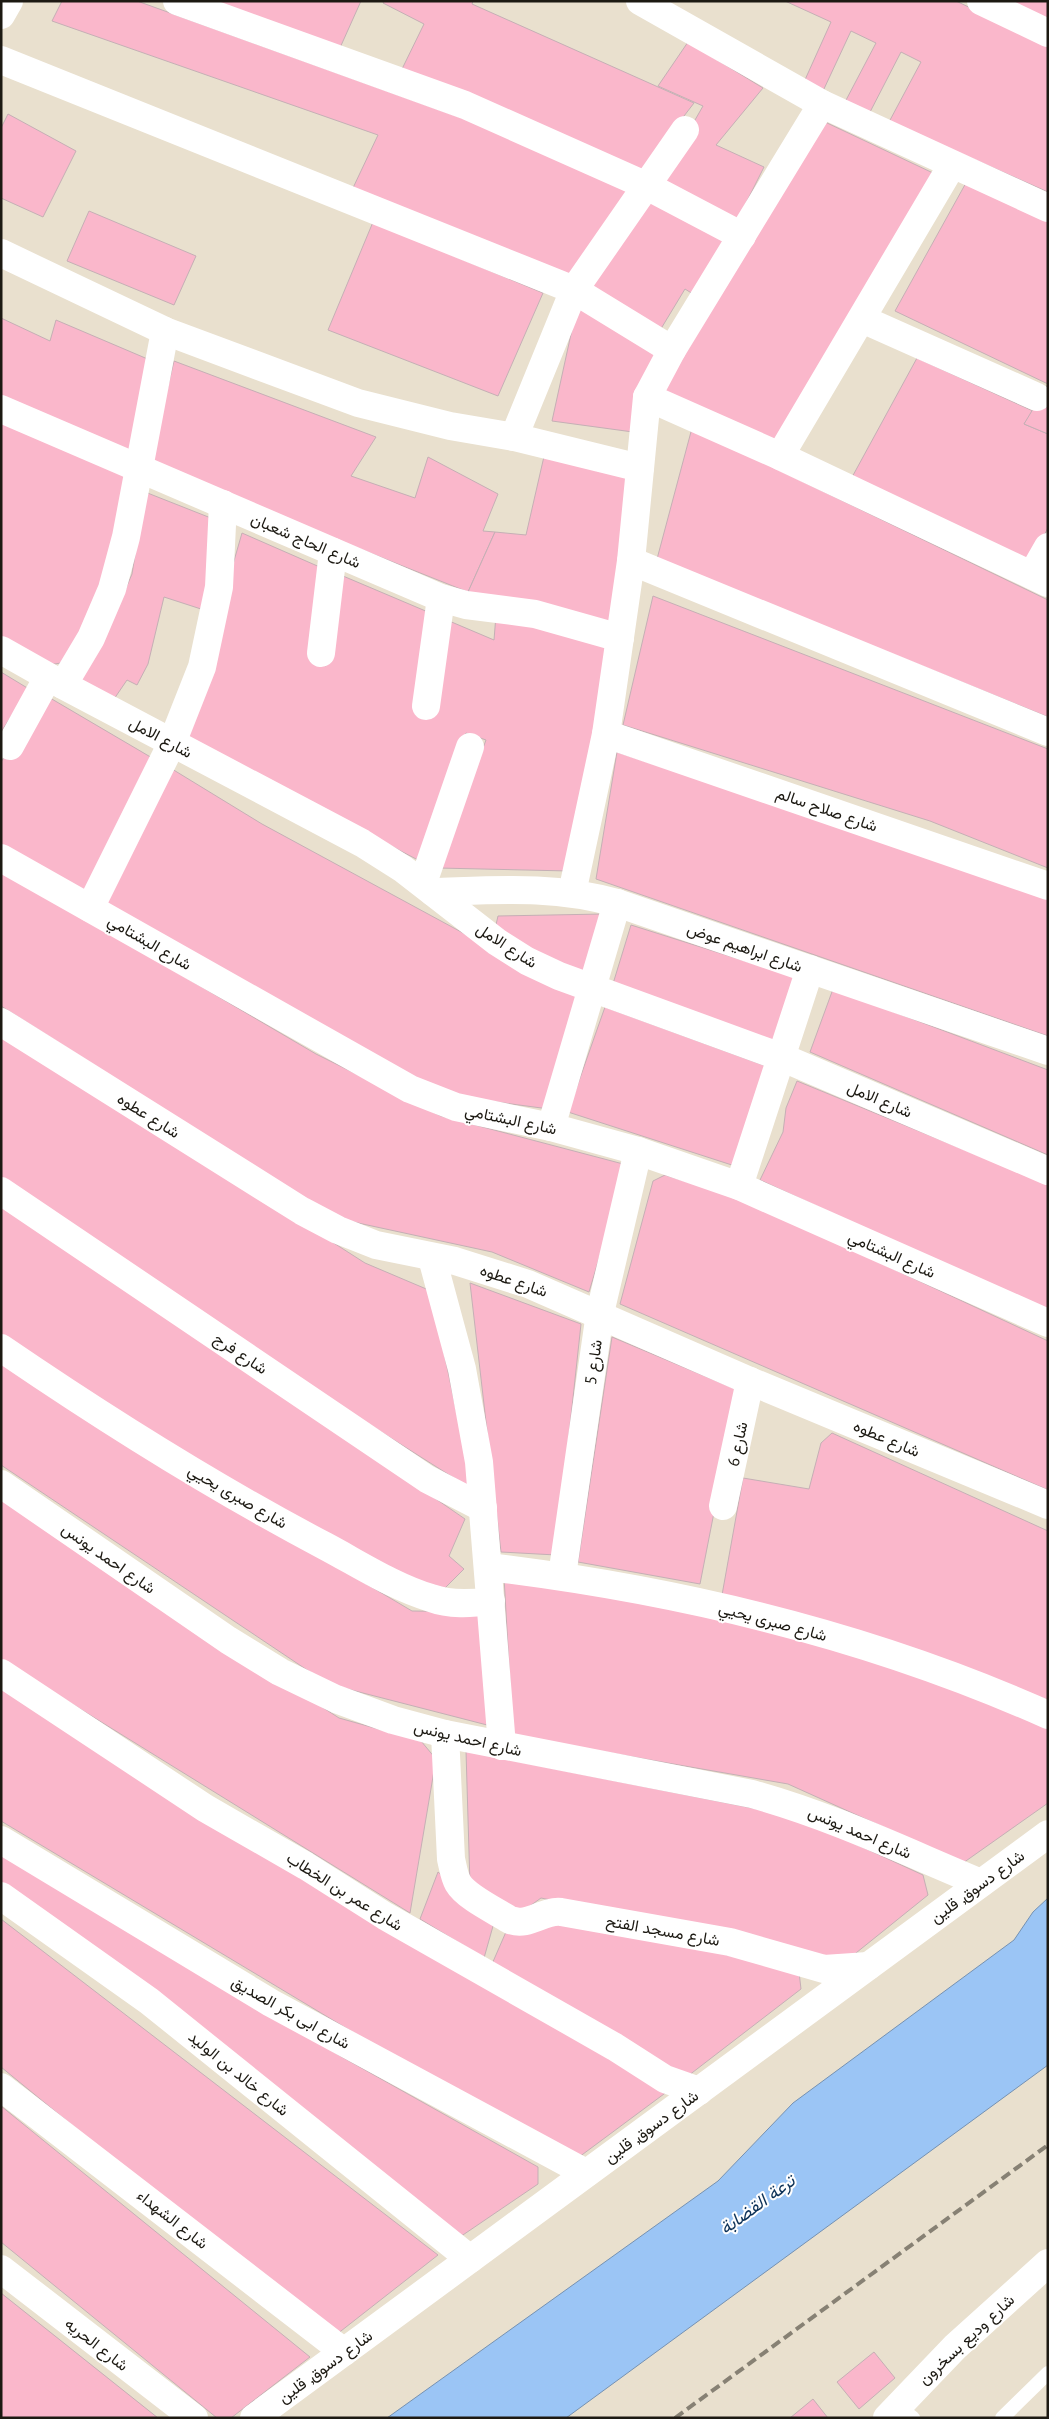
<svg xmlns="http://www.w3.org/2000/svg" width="1049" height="2419" font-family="'PT Sans',Vazirmatn,sans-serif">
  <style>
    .water { fill: #9bc5f5; stroke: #7591b1 }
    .building { fill: #fab7cb; stroke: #c5afb5 }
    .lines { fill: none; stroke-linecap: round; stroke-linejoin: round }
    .lane { stroke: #fff; stroke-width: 14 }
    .street { stroke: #fff; stroke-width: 28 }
    .secondary { stroke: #fff; stroke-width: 28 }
    .rail { stroke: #878174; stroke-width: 4; stroke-dasharray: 10 5; stroke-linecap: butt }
    .labels { text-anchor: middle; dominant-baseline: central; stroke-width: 4; stroke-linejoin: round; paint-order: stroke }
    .street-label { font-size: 16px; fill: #1c1912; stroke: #fff }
    .water-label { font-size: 18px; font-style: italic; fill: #0d3258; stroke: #fff }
  </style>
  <rect width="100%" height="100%" fill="#e9e0ce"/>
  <path class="water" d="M 1048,1898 L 1048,2065 L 566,2418 L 387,2418 L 718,2181 L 793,2103 L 1014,1940 L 1033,1912 Z"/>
  <g class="building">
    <path d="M 62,1 L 137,1 L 465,119 L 637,189 L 570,279 L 352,190 L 378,135 L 52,21 Z"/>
    <path d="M 203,1 L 361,1 L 339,50 Z"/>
    <path d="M 384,1 L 473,1 L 472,4 L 694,103 L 641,172 L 402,69 L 424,24 L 383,3 Z"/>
    <path d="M 785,1 L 956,1 L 1048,45 L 1048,192 L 889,122 L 921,62 L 901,52 L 869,114 L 845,102 L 876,43 L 851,31 L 823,91 L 804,82 L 831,22 Z"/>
    <path d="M 1000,1 L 1048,1 L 1048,23 Z"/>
    <path d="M 688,42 L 763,88 L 716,145 L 764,167 L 737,221 L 659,183 L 703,106 L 658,86 Z"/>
    <path d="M 8,114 L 76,151 L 43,217 L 1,198 L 1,128 Z"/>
    <path d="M 825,122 L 933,173 L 776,443 L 662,392 Z"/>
    <path d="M 967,181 L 1048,217 L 1048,384 L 895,311 Z"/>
    <path d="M 648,195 L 727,240 L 693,294 L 685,289 L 659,332 L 583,287 Z"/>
    <path d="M 89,211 L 196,256 L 174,305 L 67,261 Z"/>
    <path d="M 373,222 L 543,293 L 498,396 L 328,330 Z"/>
    <path d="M 578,302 L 662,352 L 633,432 L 552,421 Z"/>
    <path d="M 1,318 L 50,341 L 56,320 L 157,363 L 129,463 L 1,401 Z"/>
    <path d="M 917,358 L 1033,411 L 1024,424 L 1048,434 L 1048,528 L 1028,564 L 851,479 Z"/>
    <path d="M 174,361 L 376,437 L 351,476 L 415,498 L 428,457 L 498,494 L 483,531 L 495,532 L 468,592 L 149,465 Z"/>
    <path d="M 1048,384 L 1048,434 L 1024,424 Z"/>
    <path d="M 1,422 L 129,478 L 103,595 L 61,663 L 48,665 L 1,639 Z"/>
    <path d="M 692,428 L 1048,600 L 1048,717 L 657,559 Z"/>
    <path d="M 545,452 L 629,478 L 613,625 L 468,592 L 495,532 L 526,535 Z"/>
    <path d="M 145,492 L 221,522 L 201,609 L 164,597 L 148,664 L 137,685 L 127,680 L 112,702 L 78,683 L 111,623 L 132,574 Z"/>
    <path d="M 242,533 L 322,568 L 312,661 L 326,666 L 343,576 L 494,640 L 496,615 L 611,641 L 569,871 L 438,868 L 486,740 L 466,733 L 420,861 L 183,738 Z"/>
    <path d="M 653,596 L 1048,749 L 1048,868 L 930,821 L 623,725 Z"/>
    <path d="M 1,672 L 29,689 L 1,732 Z"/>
    <path d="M 45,695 L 159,762 L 90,894 L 1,844 L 1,762 Z"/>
    <path d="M 617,752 L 942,859 L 1048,899 L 1048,1036 L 596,879 Z"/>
    <path d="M 172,769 L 262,824 L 583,998 L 549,1109 L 444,1095 L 102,901 Z"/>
    <path d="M 1,869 L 316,1054 L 441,1116 L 627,1165 L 589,1292 L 492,1252 L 335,1218 L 1,1006 Z"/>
    <path d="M 603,914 L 584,980 L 495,929 L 498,916 Z"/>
    <path d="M 631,925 L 802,979 L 778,1043 L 612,987 Z"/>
    <path d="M 833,989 L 1048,1070 L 1048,1155 L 810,1052 Z"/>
    <path d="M 605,1007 L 774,1069 L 738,1167 L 568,1112 Z"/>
    <path d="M 1,1030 L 365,1263 L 431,1291 L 473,1490 L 220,1330 L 1,1178 Z"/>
    <path d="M 797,1081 L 1048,1184 L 1048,1313 L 760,1180 L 783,1132 L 786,1108 Z"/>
    <path d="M 665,1175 L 743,1199 L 1048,1341 L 1048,1490 L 620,1304 L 653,1181 Z"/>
    <path d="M 1,1199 L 465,1519 L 449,1556 L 464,1569 L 434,1599 L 158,1445 L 1,1334 Z"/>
    <path d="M 470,1283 L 581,1324 L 556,1555 L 501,1552 Z"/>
    <path d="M 612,1337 L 738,1390 L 700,1584 L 578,1562 Z"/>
    <path d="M 1,1356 L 147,1454 L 412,1611 L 481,1612 L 491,1726 L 328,1684 L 1,1465 Z"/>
    <path d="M 832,1433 L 1048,1531 L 1048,1700 L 722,1595 L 743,1478 L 809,1489 L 821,1443 Z"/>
    <path d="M 1,1495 L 128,1581 L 339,1718 L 421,1741 L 436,1759 L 410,1913 L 1,1660 Z"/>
    <path d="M 504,1577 L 707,1609 L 1016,1706 L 1048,1723 L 1048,1803 L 963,1863 L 788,1784 L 513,1736 Z"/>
    <path d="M 1,1688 L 668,2091 L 571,2163 L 1,1821 Z"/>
    <path d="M 466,1751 L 797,1817 L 923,1875 L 928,1895 L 846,1961 L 541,1898 L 516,1916 L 470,1885 Z"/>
    <path d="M 1,1848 L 342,2057 L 538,2167 L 538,2184 L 457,2239 L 1,1885 Z"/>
    <path d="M 438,1872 L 495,1919 L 484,1958 L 420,1919 Z"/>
    <path d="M 551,1913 L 799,1972 L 801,1989 L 684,2079 L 492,1964 L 509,1925 Z"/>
    <path d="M 1,1919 L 438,2255 L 332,2338 L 1,2067 Z"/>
    <path d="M 1,2106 L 310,2357 L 231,2418 L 217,2418 L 1,2242 Z"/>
    <path d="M 1,2293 L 158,2418 L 1,2418 Z"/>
    <path d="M 874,2352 L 895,2378 L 859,2409 L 837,2382 Z"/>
    <path d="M 813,2399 L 828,2418 L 790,2418 Z"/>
  </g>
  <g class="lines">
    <g class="lane">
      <path d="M 898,2406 L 913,2418"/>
      <path d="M 1002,2418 L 1048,2373"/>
    </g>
    <g class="street">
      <path d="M 177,1 L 465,105 L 647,186 L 742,236"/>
      <path d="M 640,1 L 822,104 L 1048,208"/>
      <path d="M 981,1 L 1048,33"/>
      <path d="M 1,15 L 9,1"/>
      <path d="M 1,60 L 574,290 L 672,350"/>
      <path d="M 1,253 L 165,331 L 358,403 L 450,426 L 514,437 L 640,468"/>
      <path d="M 862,319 L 1037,397"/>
      <path d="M 647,397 L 780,456 L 1048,583"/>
      <path d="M 1,409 L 441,598 L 466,605 L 535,614 L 620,638"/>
      <path d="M 514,437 L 574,290 L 685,130"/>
      <path d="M 780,456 L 952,165"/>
      <path d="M 631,561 L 1048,732"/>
      <path d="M 1032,575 L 1048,547"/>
      <path d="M 1,650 L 63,685 L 362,843 L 403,869 L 497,942 L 527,961 L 559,976 L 781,1057 L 1048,1171"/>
      <path d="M 321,653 L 333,552"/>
      <path d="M 63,685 L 91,638 L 112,589 L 126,537 L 165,331"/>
      <path d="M 426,706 L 441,598"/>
      <path d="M 606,734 L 1048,886"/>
      <path d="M 10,746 L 48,677"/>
      <path d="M 1,858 L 410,1089 L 456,1107 L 551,1127 L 638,1151 L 739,1186 L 1048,1323"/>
      <path d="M 423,883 L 470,747"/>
      <path d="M 433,892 C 498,890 553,885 617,903 L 1048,1051"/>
      <path d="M 572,893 L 606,734 L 631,561 L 647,397 L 672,350 L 822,104"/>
      <path d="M 90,908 L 172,743 L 202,667 L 219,587 L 223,504"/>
      <path d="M 1,1022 L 302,1211 L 338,1230 L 376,1245 L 455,1261 L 528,1284 L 750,1381 L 1048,1505"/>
      <path d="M 551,1127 L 617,903"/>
      <path d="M 739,1186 L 810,969"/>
      <path d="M 1,1191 L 427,1479 L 483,1508"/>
      <path d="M 432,1258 L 462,1369 L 479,1462 L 502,1746"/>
      <path d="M 1,1348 C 105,1419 213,1487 325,1546 C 359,1564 394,1587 431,1598 C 450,1605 470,1604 491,1601"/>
      <path d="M 1,1484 L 228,1640 L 280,1672 L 336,1699 L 393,1720 L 445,1734 L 752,1794 C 832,1816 904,1851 981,1883"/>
      <path d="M 723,1506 L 750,1381"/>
      <path d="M 488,1567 C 680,1590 871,1636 1048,1715"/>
      <path d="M 562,1576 L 600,1313 L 638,1151"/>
      <path d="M 1,1673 L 205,1808 L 306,1866 L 385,1916 L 615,2047 L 665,2079 L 699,2091"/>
      <path d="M 445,1734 L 451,1859 C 453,1867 454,1876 458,1883 C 466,1897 496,1911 510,1920 C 529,1927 543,1910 561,1912 L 730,1942 L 824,1969 L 868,1966"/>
      <path d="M 1,1840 L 271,2003 L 586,2173"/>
      <path d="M 1,1896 L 149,2001 L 470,2259"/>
      <path d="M 1,2087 L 344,2352"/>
      <path d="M 1,2269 L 194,2418"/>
    </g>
    <g class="secondary">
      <path d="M 254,2418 L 1048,1834"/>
      <path d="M 887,2418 L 955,2347 L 1048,2263"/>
    </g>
    <path class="rail" d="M 675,2418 L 1048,2145"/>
  </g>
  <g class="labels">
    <g class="street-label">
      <text transform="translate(306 540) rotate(23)">شارع الحاج شعبان</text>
      <text transform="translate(161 737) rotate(28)">شارع الامل</text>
      <text transform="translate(827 809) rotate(19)">شارع صلاح سالم</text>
      <text transform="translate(150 942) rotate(30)">شارع البشتامي</text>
      <text transform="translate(507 945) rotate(33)">شارع الامل</text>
      <text transform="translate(745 947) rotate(19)">شارع ابراهيم عوض</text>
      <text transform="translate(880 1099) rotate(23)">شارع الامل</text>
      <text transform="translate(149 1115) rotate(32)">شارع عطوه</text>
      <text transform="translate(511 1119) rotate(12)">شارع البشتامي</text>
      <text transform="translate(892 1254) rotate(24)">شارع البشتامي</text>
      <text transform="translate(514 1280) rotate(19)">شارع عطوه</text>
      <text transform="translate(241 1353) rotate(34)">شارع فرج</text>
      <text transform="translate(593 1362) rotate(-82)">شارع 5</text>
      <text transform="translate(887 1438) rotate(23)">شارع عطوه</text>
      <text transform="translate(737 1444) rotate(-78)">شارع 6</text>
      <text transform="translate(238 1496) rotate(30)">شارع صبرى يحيي</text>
      <text transform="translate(109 1558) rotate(35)">شارع احمد يونس</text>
      <text transform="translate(773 1621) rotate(15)">شارع صبرى يحيي</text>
      <text transform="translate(468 1738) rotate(13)">شارع احمد يونس</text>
      <text transform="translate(860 1832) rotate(23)">شارع احمد يونس</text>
      <text transform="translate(977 1886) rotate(-36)">شارع دسوق, قلين</text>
      <text transform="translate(345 1891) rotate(32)">شارع عمر بن الخطاب</text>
      <text transform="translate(663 1930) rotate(10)">شارع مسجد الفتح</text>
      <text transform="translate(291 2012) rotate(29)">شارع ابى بكر الصديق</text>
      <text transform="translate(239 2073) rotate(39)">شارع خالد بن الوليد</text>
      <text transform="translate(651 2126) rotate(-36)">شارع دسوق, قلين</text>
      <text transform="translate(173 2219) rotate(38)">شارع الشهداء</text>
      <text transform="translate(966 2339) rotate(-43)">شارع وديع بسخرون</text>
      <text transform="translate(97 2344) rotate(38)">شارع الحريه</text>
      <text transform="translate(325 2366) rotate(-36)">شارع دسوق, قلين</text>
    </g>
    <g class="water-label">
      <text transform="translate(757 2204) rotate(-36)">ترعة القضابة</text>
    </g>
  </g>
  <rect width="1049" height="2419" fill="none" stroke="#1c1912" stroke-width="5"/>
</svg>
